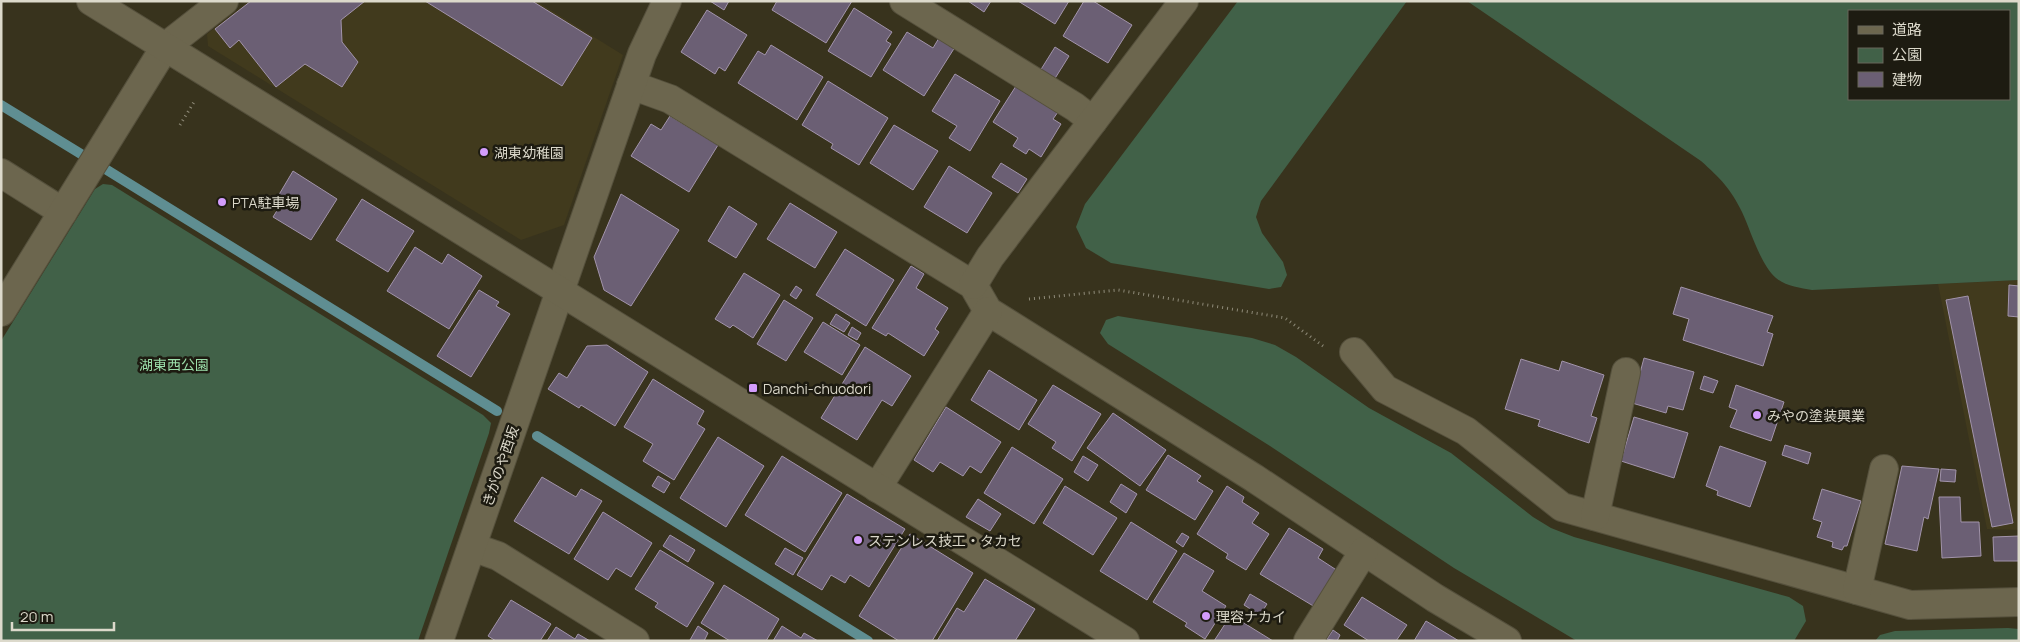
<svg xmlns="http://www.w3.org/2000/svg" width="2020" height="642" font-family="Manrope,'Noto Sans JP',sans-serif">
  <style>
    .built { fill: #413a1d }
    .green { fill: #416148; fill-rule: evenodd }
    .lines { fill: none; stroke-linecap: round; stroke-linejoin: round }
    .stream { stroke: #5f8e92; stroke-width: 10 }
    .building { fill: #6b5f74; stroke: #a294ab }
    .minor-casing { stroke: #55503c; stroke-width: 30 }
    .tertiary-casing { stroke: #55503c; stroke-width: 30 }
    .path { stroke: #8f8b79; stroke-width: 3; stroke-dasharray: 1 4; stroke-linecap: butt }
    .minor { stroke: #6c664e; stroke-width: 28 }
    .tertiary { stroke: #6c664e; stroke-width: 28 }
    .poi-dot { fill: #d39cfc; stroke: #1d1b11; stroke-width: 2 }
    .labels { text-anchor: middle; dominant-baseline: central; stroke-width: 5; stroke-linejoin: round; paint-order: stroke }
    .poi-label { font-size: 14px; fill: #dcd9cb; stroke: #1d1b11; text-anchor: start }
    .park-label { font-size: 14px; fill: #9cdfab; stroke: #1d1b11 }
    .street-label { font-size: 14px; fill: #dcd9cb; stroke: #1d1b11 }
  </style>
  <rect width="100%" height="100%" fill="#38331d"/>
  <g class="built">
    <path d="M 249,1 L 536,1 L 623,55 L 564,225 L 521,240 L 208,46 L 207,34 Z"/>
    <path d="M 2019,280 L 2019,530 L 1987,529 L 1938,284 Z"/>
  </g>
  <g class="green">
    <path d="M 1238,1 L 1407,1 L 1261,201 L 1256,217 L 1262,233 L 1283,262 L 1287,275 L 1281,287 L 1269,289 L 1111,263 L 1086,248 L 1076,227 L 1085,204 Z"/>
    <path d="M 1467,1 L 2019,1 L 2019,280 L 1812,290 C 1800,288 1785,286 1776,278 C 1760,264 1751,231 1742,212 C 1731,189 1720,178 1701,161 ZM 2009,11 L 2009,99 L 1849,99 L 1849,11 Z"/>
    <path d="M 103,184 L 112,185 L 483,415 L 491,423 L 489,433 L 418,641 L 1,641 L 1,341 L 95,189 Z"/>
    <path d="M 1118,316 L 1252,338 L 1275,345 L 1296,357 L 1369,408 L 1451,453 L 1533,517 L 1551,528 L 1574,537 L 1789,597 L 1803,606 L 1806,621 L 1794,641 L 1577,641 L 1454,568 L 1273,448 L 1108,344 L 1100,333 L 1106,320 Z"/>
    <path d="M 2008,628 L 2019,629 L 2019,641 L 1875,641 L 1880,635 L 1895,631 Z"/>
  </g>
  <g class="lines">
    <g class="stream">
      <path d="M 1,105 L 81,154"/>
      <path d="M 107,170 L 497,411"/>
      <path d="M 537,436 L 868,641"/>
    </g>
  </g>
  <g class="building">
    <path d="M 251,1 L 365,1 L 341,20 L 342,42 L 358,62 L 342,87 L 305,64 L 276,87 L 239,40 L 230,48 L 215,29 Z"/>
    <path d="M 425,1 L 532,1 L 592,38 L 562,86 Z"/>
    <path d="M 710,1 L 729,1 L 724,10 Z"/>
    <path d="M 777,1 L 852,1 L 826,43 L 772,10 Z"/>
    <path d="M 968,1 L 991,1 L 984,12 Z"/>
    <path d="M 1018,1 L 1069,1 L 1055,24 Z"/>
    <path d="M 1084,1 L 1093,1 L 1132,25 L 1108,63 L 1063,36 Z"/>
    <path d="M 854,8 L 892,32 L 886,41 L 891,44 L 871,77 L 828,51 Z"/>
    <path d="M 707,10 L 747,35 L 725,71 L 719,67 L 715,74 L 681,52 Z"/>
    <path d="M 907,32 L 933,48 L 939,38 L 955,47 L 924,96 L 883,70 Z"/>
    <path d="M 771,45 L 823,77 L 797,120 L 738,83 L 758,51 L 765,55 Z"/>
    <path d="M 1055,47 L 1069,56 L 1054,80 L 1040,71 Z"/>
    <path d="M 955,74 L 1000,101 L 970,151 L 949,138 L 957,126 L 932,111 Z"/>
    <path d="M 828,81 L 888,118 L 859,165 L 831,148 L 833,144 L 802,125 Z"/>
    <path d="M 1016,86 L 1058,112 L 1053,119 L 1061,124 L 1041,157 L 1029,149 L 1026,154 L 1013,146 L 1018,138 L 993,122 Z"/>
    <path d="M 670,116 L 718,145 L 689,192 L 631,156 L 651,124 L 661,130 Z"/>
    <path d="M 894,125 L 938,151 L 913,190 L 870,163 Z"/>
    <path d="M 1001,163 L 1027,179 L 1018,193 L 992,177 Z"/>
    <path d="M 949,166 L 992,193 L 967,233 L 924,207 Z"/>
    <path d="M 293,171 L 337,199 L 311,240 L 273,217 L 283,201 L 277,198 Z"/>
    <path d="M 621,194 L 679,230 L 631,306 L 604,290 L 594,257 Z"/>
    <path d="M 362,199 L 414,231 L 388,272 L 336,240 Z"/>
    <path d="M 790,203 L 837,232 L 815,268 L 767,239 Z"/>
    <path d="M 729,206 L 757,224 L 736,258 L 708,241 Z"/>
    <path d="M 415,247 L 442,264 L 448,254 L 482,276 L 449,329 L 387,291 Z"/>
    <path d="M 845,249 L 894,280 L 866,326 L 816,295 Z"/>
    <path d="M 911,266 L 924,274 L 916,288 L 948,308 L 935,329 L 939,332 L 924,356 L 888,333 L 886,336 L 872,328 Z"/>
    <path d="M 744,273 L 780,295 L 753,338 L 733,325 L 730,328 L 715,319 Z"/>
    <path d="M 2009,285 L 2019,286 L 2019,317 L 2008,316 Z"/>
    <path d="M 796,286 L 802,290 L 796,299 L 790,295 Z"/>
    <path d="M 1681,287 L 1773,316 L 1767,332 L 1773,334 L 1763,366 L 1683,340 L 1689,319 L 1673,314 Z"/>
    <path d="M 479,290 L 499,302 L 496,306 L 510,314 L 471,377 L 437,356 Z"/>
    <path d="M 1968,296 L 2013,523 L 1992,527 L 1946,300 Z"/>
    <path d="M 784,300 L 813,318 L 786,361 L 757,344 Z"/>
    <path d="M 836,314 L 850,323 L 844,332 L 830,324 Z"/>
    <path d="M 823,322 L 860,345 L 842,375 L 804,352 Z"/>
    <path d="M 852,327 L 861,333 L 857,340 L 848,335 Z"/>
    <path d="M 607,345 L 648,372 L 615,426 L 581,405 L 579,408 L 548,389 L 559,373 L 567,378 L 587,346 Z"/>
    <path d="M 865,347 L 911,376 L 892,406 L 882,400 L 857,440 L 821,418 Z"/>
    <path d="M 1644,358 L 1694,372 L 1683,410 L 1668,406 L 1666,413 L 1632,403 Z"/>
    <path d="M 1521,359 L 1559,371 L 1562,361 L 1604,375 L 1591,416 L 1597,418 L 1589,443 L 1538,426 L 1540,420 L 1505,409 Z"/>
    <path d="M 989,370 L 1037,400 L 1019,430 L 971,400 Z"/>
    <path d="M 1704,376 L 1718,381 L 1713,393 L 1700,389 Z"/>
    <path d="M 653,379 L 704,411 L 697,424 L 705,429 L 674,480 L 643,461 L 653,444 L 624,427 Z"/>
    <path d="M 1053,385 L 1101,414 L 1072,461 L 1052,448 L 1056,442 L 1028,424 Z"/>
    <path d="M 1736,385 L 1784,402 L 1771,441 L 1730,427 L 1737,410 L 1729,407 Z"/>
    <path d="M 946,407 L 1001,442 L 981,473 L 970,466 L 963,476 L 940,462 L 933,472 L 914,460 Z"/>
    <path d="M 1113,413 L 1166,450 L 1140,486 L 1087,448 Z"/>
    <path d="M 1634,417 L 1688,433 L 1674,478 L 1621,461 Z"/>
    <path d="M 718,437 L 764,466 L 726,527 L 680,498 Z"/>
    <path d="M 1785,445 L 1811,453 L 1808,464 L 1782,455 Z"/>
    <path d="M 1720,446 L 1766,462 L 1750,507 L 1717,495 L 1718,491 L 1706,486 Z"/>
    <path d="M 1012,447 L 1063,479 L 1034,524 L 984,493 Z"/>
    <path d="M 1168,455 L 1201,476 L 1197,481 L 1213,491 L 1195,520 L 1146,490 Z"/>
    <path d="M 782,456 L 842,493 L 805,552 L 745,515 Z"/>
    <path d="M 1083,456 L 1098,465 L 1088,481 L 1074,472 Z"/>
    <path d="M 1902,466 L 1939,469 L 1928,519 L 1924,517 L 1917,551 L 1885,544 Z"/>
    <path d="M 1941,469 L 1956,470 L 1955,482 L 1940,481 Z"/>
    <path d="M 658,476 L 670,483 L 664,493 L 652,486 Z"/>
    <path d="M 542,477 L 576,497 L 581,489 L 602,501 L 569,554 L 514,521 Z"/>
    <path d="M 1121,484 L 1137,494 L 1126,513 L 1110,502 Z"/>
    <path d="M 1065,486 L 1117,518 L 1093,555 L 1043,523 Z"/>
    <path d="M 1227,486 L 1244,497 L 1242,502 L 1259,513 L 1252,523 L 1269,534 L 1246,570 L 1226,558 L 1228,554 L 1197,534 Z"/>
    <path d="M 1822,489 L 1861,501 L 1847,546 L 1844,546 L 1842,550 L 1832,547 L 1833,542 L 1817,537 L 1822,522 L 1813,519 Z"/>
    <path d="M 847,494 L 905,529 L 869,587 L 850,575 L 845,583 L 831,575 L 822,590 L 797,575 Z"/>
    <path d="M 1939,497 L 1960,497 L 1961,522 L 1979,522 L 1981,556 L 1942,558 Z"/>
    <path d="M 978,499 L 1001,514 L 990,531 L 966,517 Z"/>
    <path d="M 603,512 L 652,543 L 631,577 L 616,568 L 608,580 L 574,559 Z"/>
    <path d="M 1131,522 L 1177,551 L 1147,600 L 1100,571 Z"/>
    <path d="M 1289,528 L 1323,549 L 1318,558 L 1338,571 L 1315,607 L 1260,574 Z"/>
    <path d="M 1182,533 L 1189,537 L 1183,547 L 1176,542 Z"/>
    <path d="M 910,534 L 973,573 L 932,641 L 899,641 L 859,616 Z"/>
    <path d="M 670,535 L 695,550 L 688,562 L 663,546 Z"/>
    <path d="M 2019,536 L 2019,561 L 1994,561 L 1993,537 Z"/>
    <path d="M 785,548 L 803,558 L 793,575 L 775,564 Z"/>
    <path d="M 660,550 L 714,583 L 687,627 L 655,607 L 658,603 L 635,589 Z"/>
    <path d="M 1184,553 L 1214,571 L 1202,591 L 1226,606 L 1205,639 L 1185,626 L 1187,623 L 1153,602 Z"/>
    <path d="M 985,579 L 1035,609 L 1015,641 L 937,641 L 957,608 L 964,612 Z"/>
    <path d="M 724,585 L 779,619 L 766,641 L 730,641 L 701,623 Z"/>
    <path d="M 1250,594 L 1267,604 L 1260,615 L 1244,605 Z"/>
    <path d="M 1362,597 L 1407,625 L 1396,641 L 1369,641 L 1344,625 Z"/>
    <path d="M 511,600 L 551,624 L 540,641 L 496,641 L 488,636 Z"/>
    <path d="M 1231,615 L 1273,641 L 1214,641 Z"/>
    <path d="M 1426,621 L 1459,641 L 1414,641 Z"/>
    <path d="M 698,626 L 708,633 L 704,641 L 691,641 L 690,640 Z"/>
    <path d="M 782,626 L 801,638 L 804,633 L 818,641 L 773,641 Z"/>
    <path d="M 556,627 L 575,639 L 578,634 L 590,641 L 547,641 Z"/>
    <path d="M 1333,630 L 1340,635 L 1337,641 L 1327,639 Z"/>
  </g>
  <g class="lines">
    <defs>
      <g id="minor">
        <path d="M 904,1 L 1075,107 L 1093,121"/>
        <path d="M 631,85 L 670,99 L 973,285 L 988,311 L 1254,478 L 1435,598 L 1507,641"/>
        <path d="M 1,173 L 63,212"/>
        <path d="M 973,285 L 990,257 L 1184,1"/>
        <path d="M 1,312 L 165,47 L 224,1"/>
        <path d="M 1354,352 L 1385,389 L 1466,431 L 1562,507 L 1910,605 L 2019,602"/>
        <path d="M 877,488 L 988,311"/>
        <path d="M 1595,516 L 1626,372"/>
        <path d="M 472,547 L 498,556 L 635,641"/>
        <path d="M 1857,590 L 1884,469"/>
        <path d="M 439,641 L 642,54 L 667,1"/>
        <path d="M 1308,641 L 1364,551"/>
      </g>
      <path id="tertiary" d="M 91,1 L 1125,641"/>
    </defs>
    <use href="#minor" class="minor-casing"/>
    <use href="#tertiary" class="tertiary-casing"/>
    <g class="path">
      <path d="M 180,125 L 194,102"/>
      <path d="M 1029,299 L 1118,290 L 1285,318 L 1323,346"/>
    </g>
    <use href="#minor" class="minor"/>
    <use href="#tertiary" class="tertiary"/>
  </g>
  <g class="poi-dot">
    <circle cx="484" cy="152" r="5"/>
    <circle cx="222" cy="202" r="5"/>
    <rect x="748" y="383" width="10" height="10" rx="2.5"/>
    <circle cx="1757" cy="415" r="5"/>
    <circle cx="858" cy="540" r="5"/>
    <circle cx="1206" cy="616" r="5"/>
  </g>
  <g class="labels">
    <g class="poi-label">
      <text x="494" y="152">湖東幼稚園</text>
      <text x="232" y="202">PTA駐車場</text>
      <text x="763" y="388">Danchi-chuodori</text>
      <text x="1767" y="415">みやの塗装興業</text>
      <text x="868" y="540">ステンレス技工・タカセ</text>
      <text x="1216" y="616">理容ナカイ</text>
    </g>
    <g class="park-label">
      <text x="174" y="364">湖東西公園</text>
    </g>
    <g class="street-label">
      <text transform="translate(500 466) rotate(-71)">きがのや西坂</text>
    </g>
  </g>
  <rect width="2020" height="642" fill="none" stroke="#dcd9cb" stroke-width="5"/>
  <rect x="1848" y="10" width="162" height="90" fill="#1d1b11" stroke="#69675b"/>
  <rect x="1858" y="26" width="25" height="8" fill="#6c664e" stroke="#69675b"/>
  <text x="1892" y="35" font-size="15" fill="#dcd9cb">道路</text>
  <rect x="1858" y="48" width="25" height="15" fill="#416148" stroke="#69675b"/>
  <text x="1892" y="60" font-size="15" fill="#dcd9cb">公園</text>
  <rect x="1858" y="72" width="25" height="15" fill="#6b5f74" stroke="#69675b"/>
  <text x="1892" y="85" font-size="15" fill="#dcd9cb">建物</text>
  <path d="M12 622v8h102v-8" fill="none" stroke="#dcd9cb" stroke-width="2.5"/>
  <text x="20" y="622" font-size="15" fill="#dcd9cb" stroke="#1d1b11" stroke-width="4" paint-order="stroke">20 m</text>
</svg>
